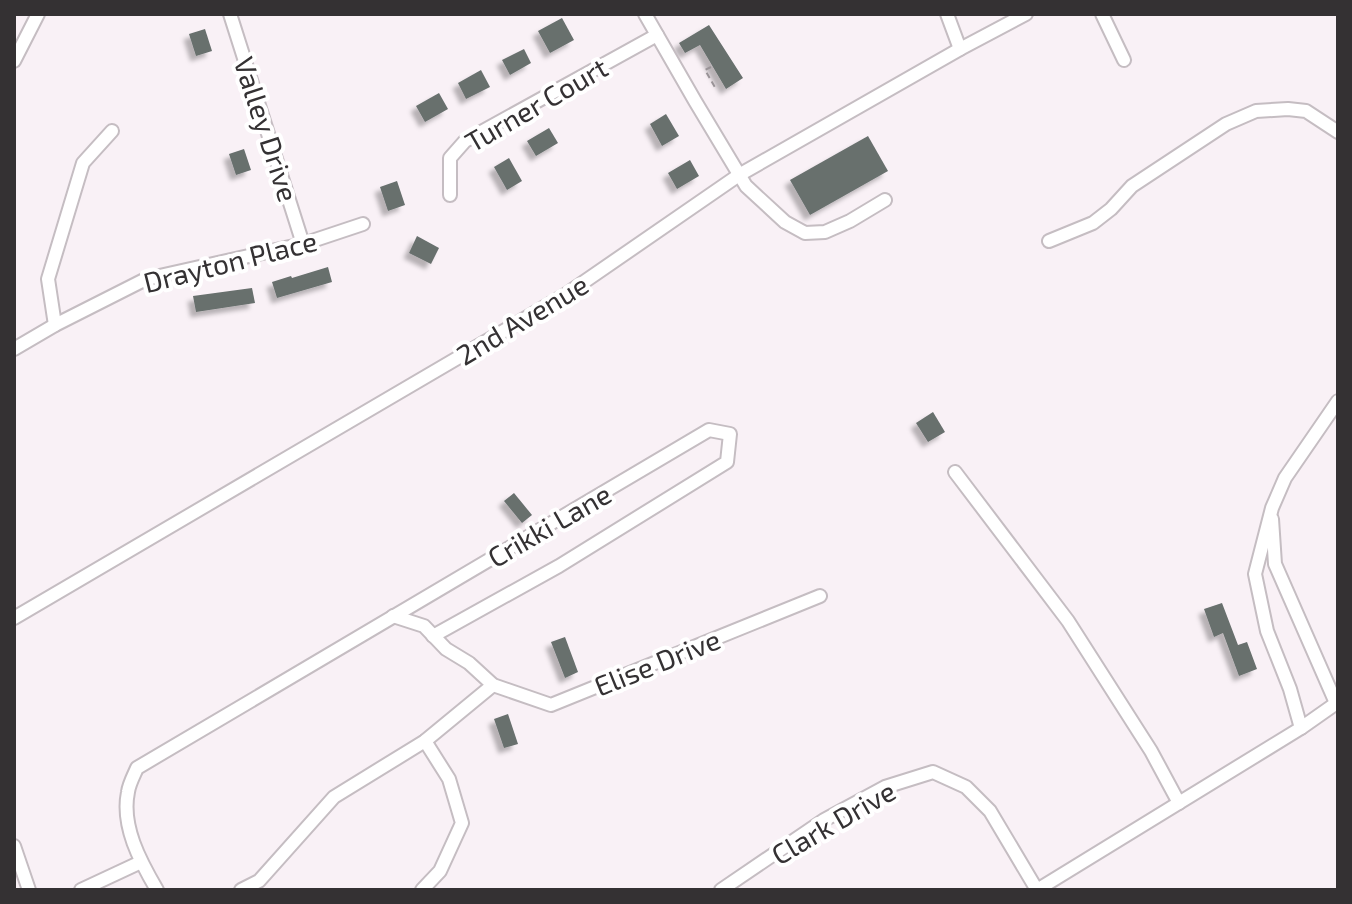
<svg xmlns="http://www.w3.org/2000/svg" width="1352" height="904" font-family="'Exo 2',sans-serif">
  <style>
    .building { fill: #676f6d; filter: url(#shadow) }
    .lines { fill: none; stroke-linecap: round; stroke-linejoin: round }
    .minor-casing { stroke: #c5bdc2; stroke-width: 16 }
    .path { stroke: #999397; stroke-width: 2; stroke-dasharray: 6 4; stroke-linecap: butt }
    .minor { stroke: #fff; stroke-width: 12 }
    .labels { text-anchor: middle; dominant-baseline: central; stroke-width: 8; stroke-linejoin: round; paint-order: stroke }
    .street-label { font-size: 28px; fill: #343133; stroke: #fff }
  </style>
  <defs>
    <filter id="shadow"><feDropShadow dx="-5.5" dy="5.5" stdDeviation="2" flood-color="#0004"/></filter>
  </defs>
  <rect width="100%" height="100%" fill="#f9f1f6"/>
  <g class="building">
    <path d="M 562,18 L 574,40 L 550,53 L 538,31 Z"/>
    <path d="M 709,25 L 743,78 L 726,89 L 700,45 L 685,53 L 679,43 Z"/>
    <path d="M 205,29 L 212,51 L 196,56 L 189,34 Z"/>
    <path d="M 524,49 L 531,63 L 510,75 L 502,60 Z"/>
    <path d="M 481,70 L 490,87 L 466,99 L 458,83 Z"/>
    <path d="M 439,93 L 448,109 L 425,122 L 416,106 Z"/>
    <path d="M 666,114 L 679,136 L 662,146 L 650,124 Z"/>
    <path d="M 549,128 L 558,143 L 536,156 L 527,141 Z"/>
    <path d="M 868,136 L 888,171 L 810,215 L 790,180 Z"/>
    <path d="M 244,149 L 251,170 L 236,175 L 229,154 Z"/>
    <path d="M 509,158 L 522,181 L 507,190 L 494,167 Z"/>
    <path d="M 690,160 L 699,176 L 677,189 L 668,173 Z"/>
    <path d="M 397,181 L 405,205 L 388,211 L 380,187 Z"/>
    <path d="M 417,236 L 439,248 L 431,264 L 409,253 Z"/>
    <path d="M 328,267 L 332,282 L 277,298 L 272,282 L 291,276 L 292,278 Z"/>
    <path d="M 252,288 L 255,303 L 196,312 L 193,296 Z"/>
    <path d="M 933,412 L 945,432 L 928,442 L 916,423 Z"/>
    <path d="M 514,493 L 532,515 L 522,523 L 504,501 Z"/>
    <path d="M 1222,603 L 1238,645 L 1247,642 L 1257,669 L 1239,676 L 1223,633 L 1214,637 L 1204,609 Z"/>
    <path d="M 565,637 L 578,672 L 565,678 L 551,642 Z"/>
    <path d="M 508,714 L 518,744 L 504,748 L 494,719 Z"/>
  </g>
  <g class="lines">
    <defs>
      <g id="minor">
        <path d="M 230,14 L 303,244"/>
        <path d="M 645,14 L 695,101 L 746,186 L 785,222 L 805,233 L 825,232 L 850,221 L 885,200"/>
        <path d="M 947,14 L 960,49"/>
        <path d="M 1102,14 L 1124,60"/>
        <path d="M 14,61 L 38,14"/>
        <path d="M 450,195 L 450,158 L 465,141 L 657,35"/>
        <path d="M 1049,241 L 1093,223 L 1111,209 L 1132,186 L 1226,124 L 1256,111 L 1288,109 L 1306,111 L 1338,132"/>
        <path d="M 55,325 L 48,279 L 83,163 L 112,131"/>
        <path d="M 14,349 L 55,325 L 146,279 L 303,244 L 363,224"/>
        <path d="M 955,472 L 1068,621 L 1151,751 L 1179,803"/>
        <path d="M 1272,519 L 1275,564 L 1336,703"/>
        <path d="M 393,616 L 424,626 L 446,649 L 469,663 L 493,685 L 551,705 L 820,596"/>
        <path d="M 14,618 L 565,295 L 739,175 L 960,49 L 1026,14"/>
        <path d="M 1301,728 L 1290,689 L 1267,631 L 1255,574 L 1272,508 L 1285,478 L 1338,401"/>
        <path d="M 14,846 L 29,890"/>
        <path d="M 81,890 L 141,862"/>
        <path d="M 157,890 C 140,861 121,826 128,792 C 129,784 134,775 137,768 L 709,430 L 730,434 L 727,462 L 559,566 L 433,636"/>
        <path d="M 241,890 L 259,881 L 334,797 L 425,741 L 493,685"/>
        <path d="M 422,890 L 440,871 L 462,823 L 449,779 L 425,741"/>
        <path d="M 721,890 L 824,820 L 885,787 L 933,772 L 966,787 L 990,811 L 1037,890 L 1301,728 L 1338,702"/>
      </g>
    </defs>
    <use href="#minor" class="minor-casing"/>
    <path class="path" d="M 711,67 L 705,70 L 716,89"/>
    <use href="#minor" class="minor"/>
  </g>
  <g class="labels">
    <g class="street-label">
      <text transform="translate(536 104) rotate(-30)">Turner Court</text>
      <text transform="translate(267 129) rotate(72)">Valley Drive</text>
      <text transform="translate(230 261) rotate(-14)">Drayton Place</text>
      <text transform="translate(522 319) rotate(-31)">2nd Avenue</text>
      <text transform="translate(549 525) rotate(-30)">Crikki Lane</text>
      <text transform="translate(657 662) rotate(-22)">Elise Drive</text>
      <text transform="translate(833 822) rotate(-30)">Clark Drive</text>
    </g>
  </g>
  <rect width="1352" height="904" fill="none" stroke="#343133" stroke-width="32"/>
</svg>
